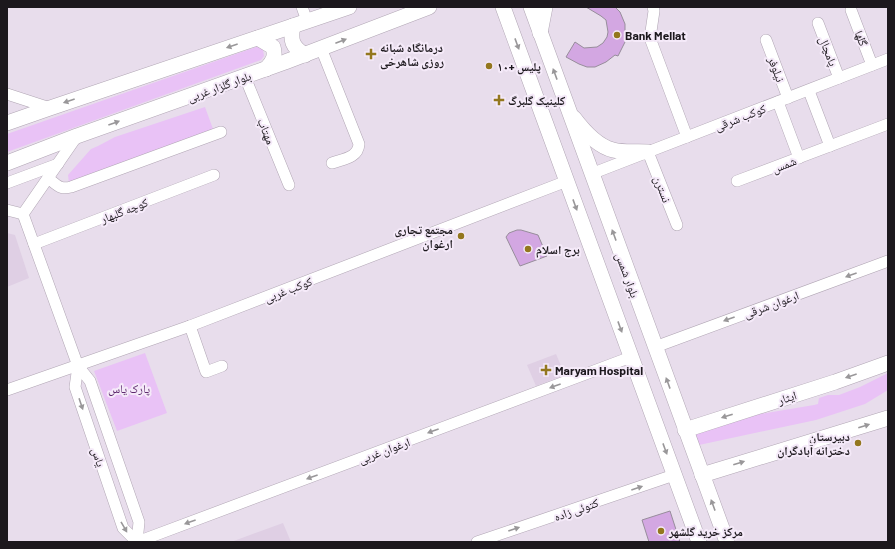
<svg xmlns="http://www.w3.org/2000/svg" width="895" height="549" font-family="Barlow,'Noto Naskh Arabic',sans-serif">
  <style>
    .built { fill: #dfcfe4 }
    .green { fill: #e9c2f6 }
    .building { fill: #d3a7e2; stroke: #978d9b }
    .lines { fill: none; stroke-linecap: round; stroke-linejoin: round }
    .minor-casing { stroke: #b1a6b4; stroke-width: 12 }
    .major-casing { stroke: #b1a6b4; stroke-width: 16 }
    .minor { stroke: #fff; stroke-width: 11 }
    .major { stroke: #fff; stroke-width: 15 }
    .oneway { fill: #999799 }
    .poi-dot { fill: #93771e; stroke: #f5eaf9; stroke-width: 1.5 }
    .labels { text-anchor: middle; dominant-baseline: central; stroke-width: 4; stroke-linejoin: round; paint-order: stroke }
    .poi-label { font-size: 12px; font-weight: bold; fill: #1c181d; stroke: #f5eaf9; text-anchor: start }
    .street-label { font-size: 12px; fill: #1c181d; stroke: #f5eaf9 }
    .park-label { font-size: 12px; fill: #5e2a6e; stroke: #f5eaf9 }
  </style>
  <rect width="100%" height="100%" fill="#e8ddec"/>
  <g class="built">
    <path d="M 7,233 L 15,235 L 29,278 L 7,287 Z"/>
    <path d="M 556,354 L 565,375 L 536,386 L 527,365 Z"/>
    <path d="M 283,523 L 291,542 L 231,542 Z"/>
  </g>
  <g class="green">
    <path d="M 259,46 L 263,50 L 264,56 L 261,60 L 7,152 L 7,134 Z"/>
    <path d="M 205,107 L 213,129 L 69,183 L 68,175 L 91,149 L 98,146 L 115,137 Z"/>
    <path d="M 145,353 L 167,413 L 117,431 L 94,371 Z"/>
    <path d="M 888,373 L 888,390 L 865,404 L 816,420 L 699,445 L 693,430 L 736,418 L 814,405 L 818,404 L 819,398 L 828,395 L 839,395 L 860,387 Z"/>
  </g>
  <g class="building">
    <path d="M 586,7 L 615,7 L 620,12 L 625,24 L 625,31 L 627,32 L 626,40 L 618,56 L 615,55 L 606,62 L 595,67 L 587,67 L 579,64 L 566,57 L 575,42 L 584,48 L 597,47 L 603,43 L 607,37 L 608,32 L 606,20 L 601,16 Z"/>
    <path d="M 517,230 L 521,230 L 538,235 L 547,256 L 520,266 L 506,237 L 509,233 Z"/>
    <path d="M 670,511 L 680,542 L 649,542 L 642,520 Z"/>
  </g>
  <g class="lines">
    <defs>
      <g id="minor">
        <path d="M 302,7 L 307,21"/>
        <path d="M 653,7 L 654,11 L 650,38 L 687,137"/>
        <path d="M 851,10 L 872,65"/>
        <path d="M 818,23 L 839,78"/>
        <path d="M 766,40 L 788,98"/>
        <path d="M 321,48 L 359,144 C 358,158 343,159 332,163"/>
        <path d="M 245,77 L 289,185"/>
        <path d="M 809,91 L 830,146"/>
        <path d="M 7,94 L 50,108"/>
        <path d="M 778,102 L 799,158"/>
        <path d="M 648,152 L 677,225"/>
        <path d="M 591,174 L 888,59"/>
        <path d="M 48,178 C 57,185 60,190 71,187 L 221,132"/>
        <path d="M 737,181 L 888,124"/>
        <path d="M 7,183 L 58,164"/>
        <path d="M 7,210 L 23,214"/>
        <path d="M 23,214 L 78,366 L 90,381 L 139,522 L 137,542"/>
        <path d="M 23,214 L 77,136"/>
        <path d="M 34,244 L 214,175"/>
        <path d="M 190,326 L 206,372 L 222,366"/>
        <path d="M 655,347 L 888,261"/>
        <path d="M 78,366 L 75,387 L 123,528 L 137,542"/>
        <path d="M 7,390 L 190,326 L 567,181"/>
        <path d="M 137,542 L 631,357"/>
        <path d="M 477,542 L 674,475"/>
      </g>
      <g id="major">
        <path d="M 503,7 L 699,542"/>
        <path d="M 531,7 L 727,542"/>
        <path d="M 293,26 C 290,40 292,47 305,55"/>
        <path d="M 540,33 L 545,7"/>
        <path d="M 258,38 L 273,47 C 276,57 273,61 266,69"/>
        <path d="M 574,118 C 583,130 597,146 613,150 C 624,153 637,151 648,152"/>
        <path d="M 7,123 L 50,108 L 349,7"/>
        <path d="M 7,163 L 77,136 L 285,62 L 429,7"/>
        <path d="M 685,430 L 835,382 L 888,363"/>
        <path d="M 702,475 L 888,418"/>
      </g>
    </defs>
    <use href="#minor" class="minor-casing"/>
    <use href="#major" class="major-casing"/>
    <use href="#minor" class="minor"/>
    <use href="#major" class="major"/>
  </g>
  <defs><path id="oneway-solid" d="M-6-.8H1V-3.2L6.5 0L1 3.2V.8H-6Z"/></defs>
  <g class="oneway">
    <use href="#oneway-solid" transform="translate(341 41) rotate(-21)"/>
    <use href="#oneway-solid" transform="translate(517 44) rotate(70)"/>
    <use href="#oneway-solid" transform="translate(232 46) rotate(161)"/>
    <use href="#oneway-solid" transform="translate(555 74) rotate(-110)"/>
    <use href="#oneway-solid" transform="translate(69 101) rotate(161)"/>
    <use href="#oneway-solid" transform="translate(114 123) rotate(-20)"/>
    <use href="#oneway-solid" transform="translate(575 205) rotate(70)"/>
    <use href="#oneway-solid" transform="translate(614 235) rotate(-110)"/>
    <use href="#oneway-solid" transform="translate(851 275) rotate(160)"/>
    <use href="#oneway-solid" transform="translate(729 319) rotate(160)"/>
    <use href="#oneway-solid" transform="translate(620 327) rotate(70)"/>
    <use href="#oneway-solid" transform="translate(851 376) rotate(161)"/>
    <use href="#oneway-solid" transform="translate(668 383) rotate(-110)"/>
    <use href="#oneway-solid" transform="translate(555 386) rotate(160)"/>
    <use href="#oneway-solid" transform="translate(81 404) rotate(71)"/>
    <use href="#oneway-solid" transform="translate(727 416) rotate(162)"/>
    <use href="#oneway-solid" transform="translate(864 426) rotate(-18)"/>
    <use href="#oneway-solid" transform="translate(433 431) rotate(160)"/>
    <use href="#oneway-solid" transform="translate(665 449) rotate(70)"/>
    <use href="#oneway-solid" transform="translate(739 463) rotate(-17)"/>
    <use href="#oneway-solid" transform="translate(312 477) rotate(160)"/>
    <use href="#oneway-solid" transform="translate(637 488) rotate(-19)"/>
    <use href="#oneway-solid" transform="translate(713 505) rotate(-110)"/>
    <use href="#oneway-solid" transform="translate(190 522) rotate(160)"/>
    <use href="#oneway-solid" transform="translate(124 527) rotate(60)"/>
    <use href="#oneway-solid" transform="translate(514 529) rotate(-19)"/>
  </g>
  <g class="poi-dot">
    <circle cx="617" cy="35" r="4"/>
    <path d="M369 48h4v4h4v4h-4v4h-4v-4h-4v-4h4z"/>
    <circle cx="489" cy="66" r="4"/>
    <path d="M497 94h4v4h4v4h-4v4h-4v-4h-4v-4h4z"/>
    <circle cx="461" cy="236" r="4"/>
    <circle cx="528" cy="249" r="4"/>
    <path d="M544 364h4v4h4v4h-4v4h-4v-4h-4v-4h4z"/>
    <circle cx="858" cy="443" r="4"/>
    <circle cx="661" cy="531" r="4"/>
  </g>
  <g class="labels">
    <g class="poi-label">
      <text x="625" y="35">Bank Mellat</text>
      <text x="380" y="47">درمانگاه شبانه<tspan x="380" dy="14">روزی شاهرخی</tspan></text>
      <text x="497" y="66">پلیس +۱۰</text>
      <text x="508" y="100">کلینیک گلبرگ</text>
      <text x="453" y="229" text-anchor="end">مجتمع تجاری<tspan x="453" dy="14">ارغوان</tspan></text>
      <text x="536" y="249">برج اسلام</text>
      <text x="555" y="370">Maryam Hospital</text>
      <text x="850" y="436" text-anchor="end">دبيرستان<tspan x="850" dy="14">دخترانه آبادگران</tspan></text>
      <text x="669" y="531">مرکز خرید گلشهر</text>
    </g>
    <g class="street-label">
      <text transform="translate(862 38) rotate(69)">گلها</text>
      <text transform="translate(829 51) rotate(69)">پامچال</text>
      <text transform="translate(777 69) rotate(69)">نیلوفر</text>
      <text transform="translate(219 86) rotate(-20)">بلوار گلزار غربی</text>
      <text transform="translate(740 117) rotate(-21)">کوکب شرقی</text>
      <text transform="translate(267 131) rotate(68)">مهتاب</text>
      <text transform="translate(784 164) rotate(-21)">شمس</text>
      <text transform="translate(663 189) rotate(69)">نسترن</text>
      <text transform="translate(124 210) rotate(-21)">کوچه گلبهار</text>
      <text transform="translate(628 275) rotate(70)">بلوار شمس</text>
      <text transform="translate(288 289) rotate(-21)">کوکب غربی</text>
      <text transform="translate(771 304) rotate(-20)">ارغوان شرقی</text>
      <text transform="translate(787 397) rotate(-18)">ایثار</text>
      <text transform="translate(384 450) rotate(-20)">ارغوان غربی</text>
      <text transform="translate(99 457) rotate(71)">یاس</text>
      <text transform="translate(576 509) rotate(-19)">کتوئی زاده</text>
    </g>
    <g class="park-label">
      <text x="129" y="388">پارک یاس</text>
    </g>
  </g>
  <rect width="895" height="549" fill="none" stroke="#1c181d" stroke-width="16"/>
</svg>
